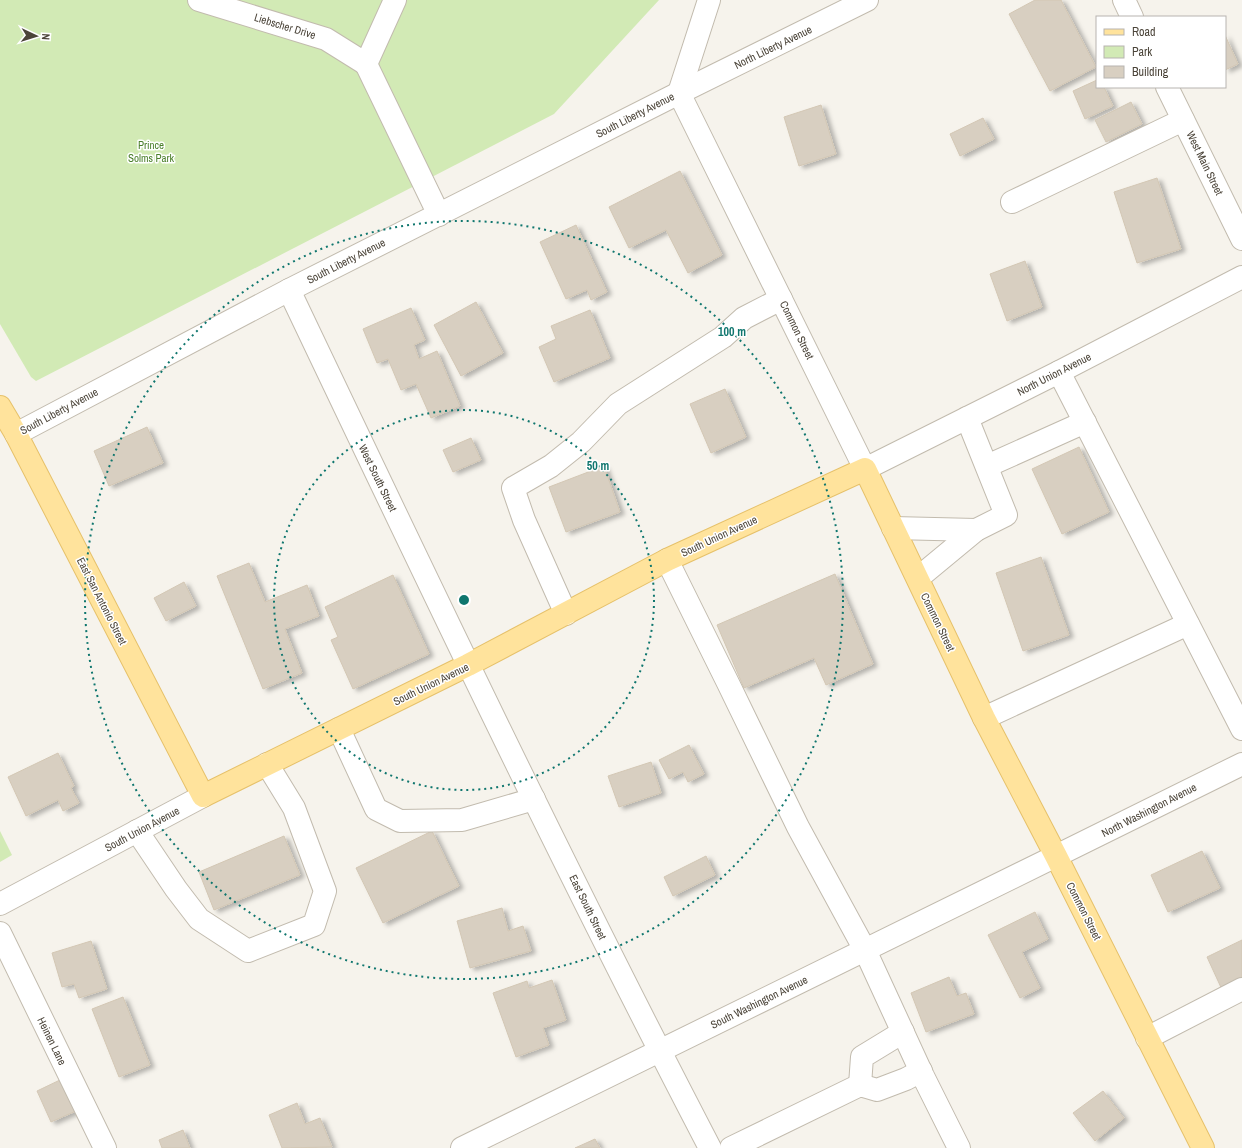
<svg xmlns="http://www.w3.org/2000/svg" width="1242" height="1148" font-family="'Archivo Narrow',sans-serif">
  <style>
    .green { fill: #d2eab5 }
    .building { fill: #d8cfc1; stroke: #d3c7b4; filter: url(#shadow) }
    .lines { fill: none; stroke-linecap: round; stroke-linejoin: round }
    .minor-casing { stroke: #c2bbae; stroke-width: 24 }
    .major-casing { stroke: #e6c16a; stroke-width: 24 }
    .minor { stroke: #fff; stroke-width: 22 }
    .major { stroke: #ffe39c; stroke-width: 22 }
    .ring { fill: none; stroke: #0f766e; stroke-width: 2; stroke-dasharray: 2 4 }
    .labels { text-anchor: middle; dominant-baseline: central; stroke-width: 3; stroke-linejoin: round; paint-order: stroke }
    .street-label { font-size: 11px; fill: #4b4439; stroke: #fff }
    .park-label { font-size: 11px; fill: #4a7f2a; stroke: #fff }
    .centre { fill: #0f766e; stroke: #fff; stroke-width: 2 }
    .ring-label { font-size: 12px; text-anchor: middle; font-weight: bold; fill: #0f766e; stroke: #fff; stroke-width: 3; stroke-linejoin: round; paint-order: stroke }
  </style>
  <defs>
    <filter id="shadow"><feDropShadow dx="4.5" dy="2.5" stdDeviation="2" flood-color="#0004"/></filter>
  </defs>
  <rect width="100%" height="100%" fill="#f6f3ec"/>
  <g class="green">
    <path d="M 0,0 L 659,0 L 554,114 L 36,381 L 31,377 L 0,324 Z"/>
    <path d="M 0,831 L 12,855 L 0,862 Z"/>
  </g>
  <g class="building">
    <path d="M 1035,0 L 1061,0 L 1096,67 L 1050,91 L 1009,14 Z"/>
    <path d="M 1225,35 L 1238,64 L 1225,70 Z"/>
    <path d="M 1097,80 L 1097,87 L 1104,87 L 1113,106 L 1085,119 L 1073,91 Z"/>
    <path d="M 1131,102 L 1142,124 L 1106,142 L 1095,120 Z"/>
    <path d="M 821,105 L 836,154 L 799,166 L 784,117 Z"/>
    <path d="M 983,118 L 994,139 L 960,156 L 950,134 Z"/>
    <path d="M 680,171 L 722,255 L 688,273 L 666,230 L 629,248 L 609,207 Z"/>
    <path d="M 1157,178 L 1181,249 L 1137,263 L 1114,192 Z"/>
    <path d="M 576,225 L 607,292 L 591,300 L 587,290 L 566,299 L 540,242 Z"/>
    <path d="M 1025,261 L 1042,307 L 1007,321 L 990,274 Z"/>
    <path d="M 476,302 L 503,353 L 461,376 L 434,325 Z"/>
    <path d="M 411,308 L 425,340 L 414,345 L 419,359 L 437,351 L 460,406 L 431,418 L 416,384 L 401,390 L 388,359 L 377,363 L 363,329 Z"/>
    <path d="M 590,310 L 610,358 L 554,382 L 539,347 L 556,339 L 551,326 Z"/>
    <path d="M 725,389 L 746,437 L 711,453 L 690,404 Z"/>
    <path d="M 147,427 L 163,463 L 109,486 L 94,451 Z"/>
    <path d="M 471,438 L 481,460 L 453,472 L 443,450 Z"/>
    <path d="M 1079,447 L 1109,512 L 1062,534 L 1032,469 Z"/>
    <path d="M 604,466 L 620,512 L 566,532 L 549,487 Z"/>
    <path d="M 1041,557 L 1069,635 L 1023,651 L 996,573 Z"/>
    <path d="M 249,563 L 265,602 L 307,585 L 319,616 L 285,629 L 302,673 L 263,689 L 217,576 Z"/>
    <path d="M 835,574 L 873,664 L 826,685 L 814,658 L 744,688 L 717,625 Z"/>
    <path d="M 393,575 L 429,654 L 353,689 L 331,640 L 338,637 L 325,607 Z"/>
    <path d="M 184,582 L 196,606 L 166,621 L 154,598 Z"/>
    <path d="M 689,745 L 704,774 L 688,782 L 683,772 L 669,779 L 659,760 Z"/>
    <path d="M 58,753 L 74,786 L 71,788 L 79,803 L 63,811 L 58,800 L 26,816 L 8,777 Z"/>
    <path d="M 651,762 L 661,793 L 619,807 L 608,776 Z"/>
    <path d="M 432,831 L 459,886 L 383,923 L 356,868 Z"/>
    <path d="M 284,836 L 300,875 L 214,910 L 199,872 Z"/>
    <path d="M 1202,851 L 1220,888 L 1168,912 L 1151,875 Z"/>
    <path d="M 706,856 L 715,875 L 673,896 L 664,877 Z"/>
    <path d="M 502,908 L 508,931 L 523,926 L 531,951 L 470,968 L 457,921 Z"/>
    <path d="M 1035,912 L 1048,939 L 1022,952 L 1040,988 L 1020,998 L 988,935 Z"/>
    <path d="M 1242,940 L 1242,986 L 1224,994 L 1207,957 Z"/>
    <path d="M 91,941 L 107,989 L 79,998 L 74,984 L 62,987 L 52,953 Z"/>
    <path d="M 949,977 L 957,996 L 966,993 L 974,1014 L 926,1032 L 911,993 Z"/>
    <path d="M 552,980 L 566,1020 L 543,1028 L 549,1045 L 516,1057 L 493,993 L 527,981 L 529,988 Z"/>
    <path d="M 123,997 L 150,1065 L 119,1077 L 92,1009 Z"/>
    <path d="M 62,1079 L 76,1111 L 51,1122 L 37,1091 Z"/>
    <path d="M 1103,1091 L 1124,1118 L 1095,1141 L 1073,1113 Z"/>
    <path d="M 297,1103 L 305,1124 L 320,1118 L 332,1147 L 282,1148 L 269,1115 Z"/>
    <path d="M 183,1130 L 190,1148 L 162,1148 L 159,1140 Z"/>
    <path d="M 595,1139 L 600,1148 L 575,1148 Z"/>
  </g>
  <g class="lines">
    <defs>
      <g id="minor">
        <path d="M 199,0 L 326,39 L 366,64 L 395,0"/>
        <path d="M 1124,0 L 1132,17"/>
        <path d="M 366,64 L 439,215"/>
        <path d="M 1167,87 L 1242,239"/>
        <path d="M 679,93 L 865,469 L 1059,372 L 1242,277"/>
        <path d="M 679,93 L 709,0"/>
        <path d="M 1012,202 L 1183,120"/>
        <path d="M 289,290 C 426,578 563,866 710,1148"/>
        <path d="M 1059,372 L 1242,729"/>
        <path d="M 16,434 L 289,290 L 679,93 L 867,0"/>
        <path d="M 987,466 L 1085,422"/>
        <path d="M 893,528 L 976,530"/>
        <path d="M 667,560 L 728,683 L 798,827 L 865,950 L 923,1076 L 959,1148"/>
        <path d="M 918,578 L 976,530 L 1006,515 L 967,418"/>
        <path d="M 566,614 L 524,520 L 513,488 L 551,466 L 581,442 L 618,404 L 723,337 L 744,318 L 781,299"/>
        <path d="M 984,718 L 1188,624"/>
        <path d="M 339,729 L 376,809 L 400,821 L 462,820 L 534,799"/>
        <path d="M 137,831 L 176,889 L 199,919 L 248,951 L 314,925 L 325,891 L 294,808 L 267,764"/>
        <path d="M 0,904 L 203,796"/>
        <path d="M 0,933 L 105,1148"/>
        <path d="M 1147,1038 L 1242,989"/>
        <path d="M 860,1085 L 862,1057 L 903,1032"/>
        <path d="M 462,1148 L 1056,856 L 1242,764"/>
        <path d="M 731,1148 L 860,1085 L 877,1090 L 906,1079 L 921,1071"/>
      </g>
      <path id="major" d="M 0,407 L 16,434 L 203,796 L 468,665 L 667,560 L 865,469 L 984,718 L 1056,856 L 1203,1148"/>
    </defs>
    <use href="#minor" class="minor-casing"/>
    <use href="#major" class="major-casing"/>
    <use href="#minor" class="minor"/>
    <use href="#major" class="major"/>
  </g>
  <g class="ring">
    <circle cx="464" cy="600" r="190"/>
    <circle cx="464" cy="600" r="379"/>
  </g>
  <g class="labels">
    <g class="street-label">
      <text transform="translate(285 26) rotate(17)">Liebscher Drive</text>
      <text transform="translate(773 47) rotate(-26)">North Liberty Avenue</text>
      <text transform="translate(635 115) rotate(-27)">South Liberty Avenue</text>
      <text transform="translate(1205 163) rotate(64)">West Main Street</text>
      <text transform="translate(346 261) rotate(-27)">South Liberty Avenue</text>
      <text transform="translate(797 330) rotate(64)">Common Street</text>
      <text transform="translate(1054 374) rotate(-27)">North Union Avenue</text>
      <text transform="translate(59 411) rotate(-28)">South Liberty Avenue</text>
      <text transform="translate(378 478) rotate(64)">West South Street</text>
      <text transform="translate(719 536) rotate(-25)">South Union Avenue</text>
      <text transform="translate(102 601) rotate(63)">East San Antonio Street</text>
      <text transform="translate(938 622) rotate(64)">Common Street</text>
      <text transform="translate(431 684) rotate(-26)">South Union Avenue</text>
      <text transform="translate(1149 810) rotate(-27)">North Washington Avenue</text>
      <text transform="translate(142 829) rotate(-28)">South Union Avenue</text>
      <text transform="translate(588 907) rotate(64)">East South Street</text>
      <text transform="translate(1084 911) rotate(63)">Common Street</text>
      <text transform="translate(759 1002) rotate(-26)">South Washington Avenue</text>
      <text transform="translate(52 1041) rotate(64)">Heinen Lane</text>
    </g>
    <g class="park-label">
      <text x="151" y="145">Prince<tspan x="151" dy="13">Solms Park</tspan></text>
    </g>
  </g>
  <circle cx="464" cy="600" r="6" class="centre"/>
  <g class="ring-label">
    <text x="732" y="336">100 m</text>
    <text x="598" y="470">50 m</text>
  </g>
  <rect x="1096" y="16" width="130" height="72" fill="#ffffff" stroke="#b7b4b0"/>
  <rect x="1104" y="29" width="20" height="6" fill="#ffe39c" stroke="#b7b4b0"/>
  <text x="1132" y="36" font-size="12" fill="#4b4439">Road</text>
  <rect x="1104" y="46" width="20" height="12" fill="#d2eab5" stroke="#b7b4b0"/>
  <text x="1132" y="56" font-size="12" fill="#4b4439">Park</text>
  <rect x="1104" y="66" width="20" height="12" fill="#d8cfc1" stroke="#b7b4b0"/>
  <text x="1132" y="76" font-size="12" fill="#4b4439">Building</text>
  <g transform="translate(36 36) rotate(94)" stroke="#ffffff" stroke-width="3" paint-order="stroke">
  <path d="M0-3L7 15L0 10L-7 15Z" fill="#4b4439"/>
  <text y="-6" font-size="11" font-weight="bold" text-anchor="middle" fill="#4b4439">N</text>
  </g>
</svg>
